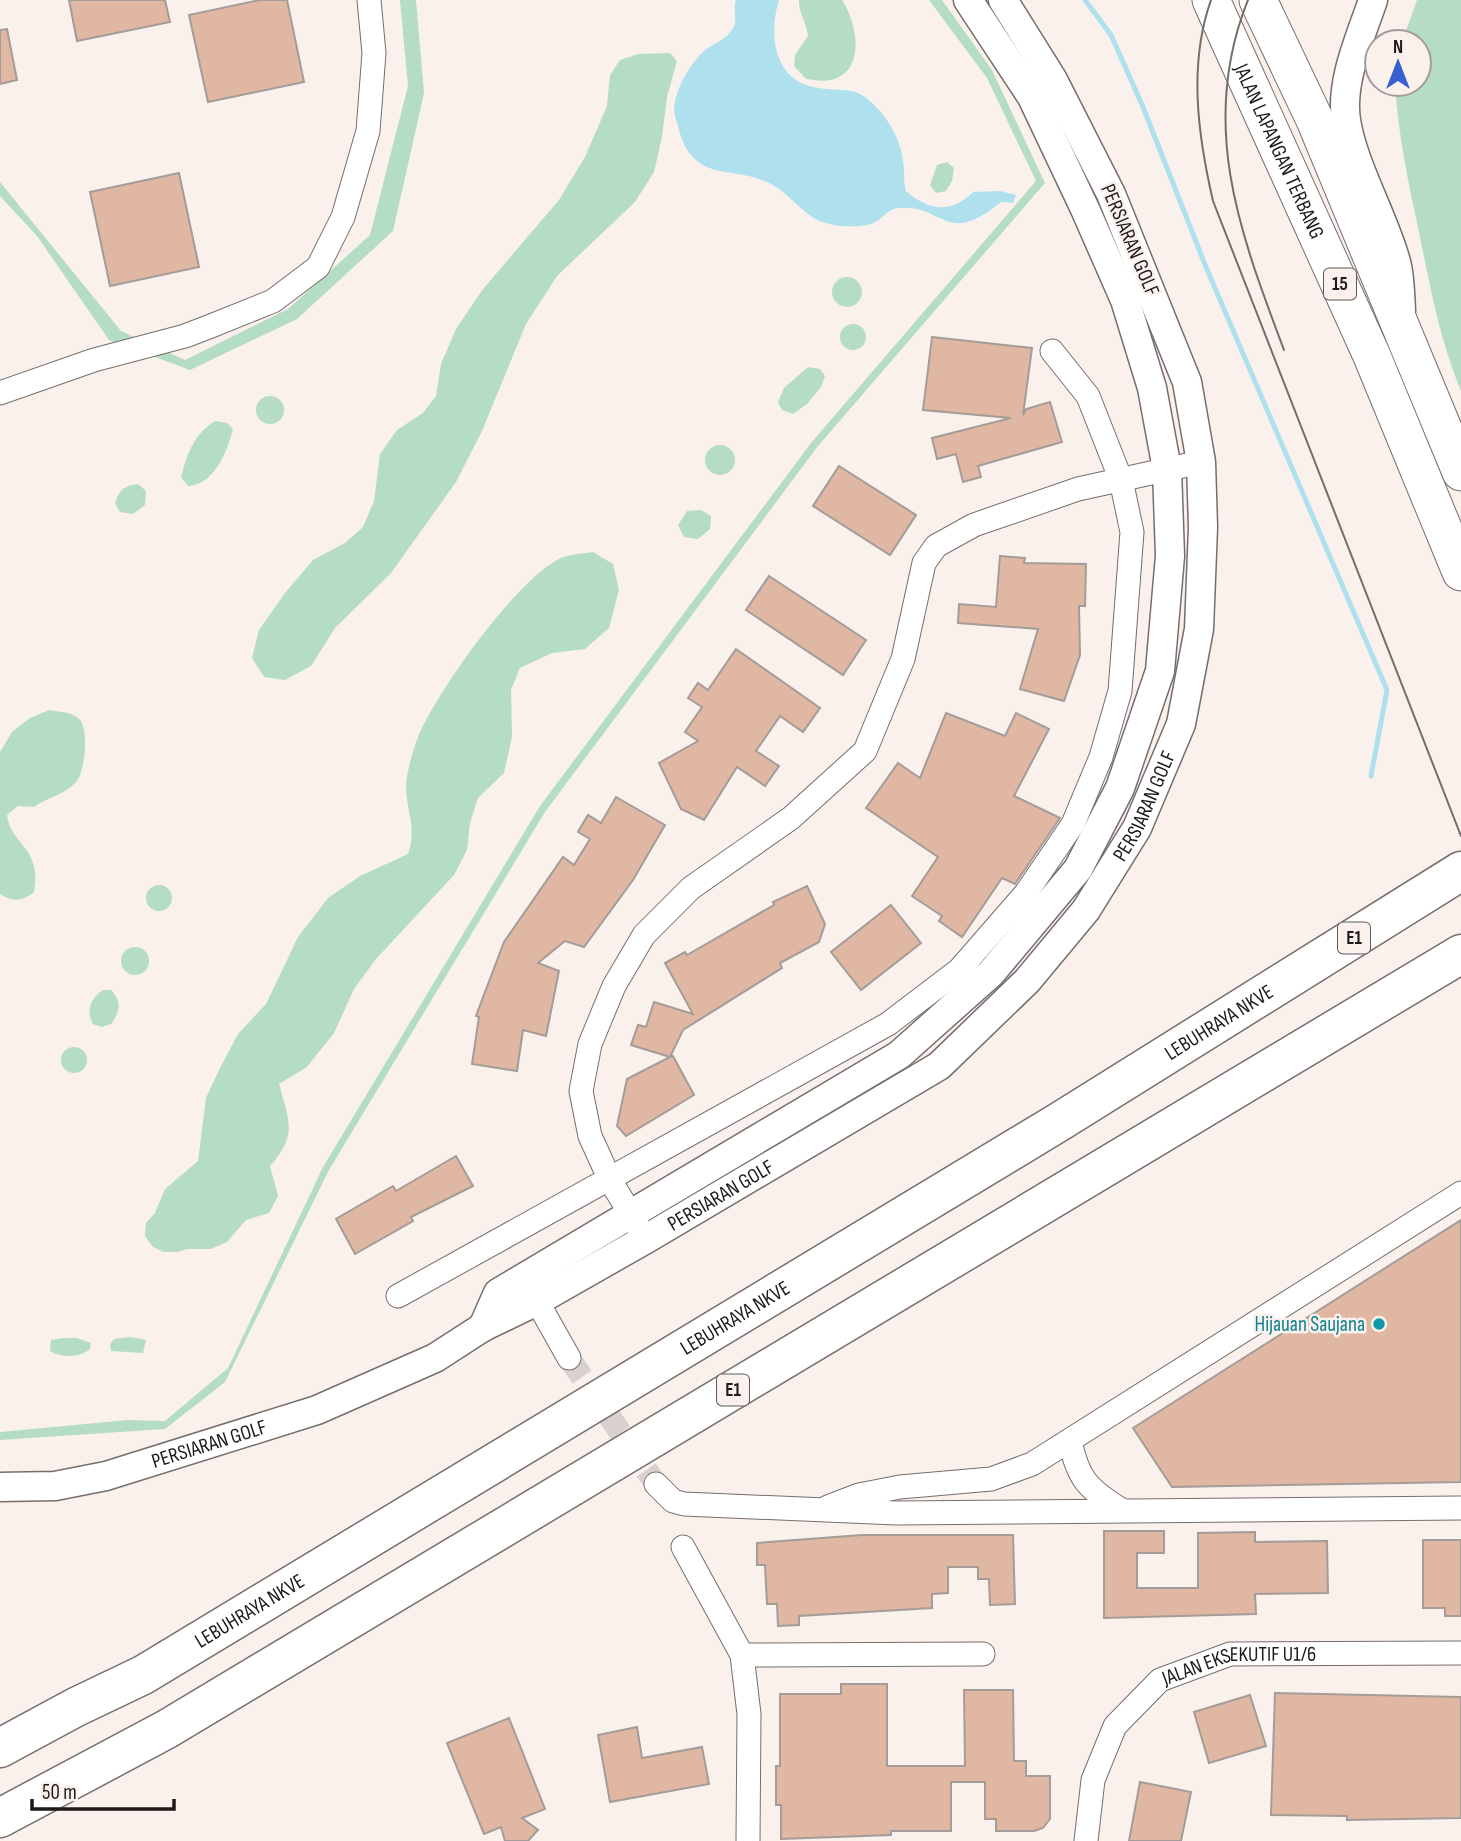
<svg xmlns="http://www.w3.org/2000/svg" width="1461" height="1841" font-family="'Sofia Sans Condensed',sans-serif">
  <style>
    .green { fill: #b5dcc5 }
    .water { fill: #afe0ee }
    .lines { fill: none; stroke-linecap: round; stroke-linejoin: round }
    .stream { stroke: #afe0ee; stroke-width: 5 }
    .building { fill: #e0b7a3; stroke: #a49c98; stroke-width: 2 }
    .minor-tunnel { stroke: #d9d1cd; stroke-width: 23; stroke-dasharray: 23 11; stroke-linecap: butt }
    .minor-casing { stroke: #766e6b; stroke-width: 25 }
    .tertiary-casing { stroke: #766e6b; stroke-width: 31 }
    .primary-casing { stroke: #766e6b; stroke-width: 39 }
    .motorway-casing { stroke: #766e6b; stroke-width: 41 }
    .minor { stroke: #fff; stroke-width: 23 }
    .tertiary { stroke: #fff; stroke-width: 28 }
    .primary { stroke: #fff; stroke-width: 37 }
    .motorway { stroke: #fff; stroke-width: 38 }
    .tram { stroke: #746e6b; stroke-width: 2 }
    .culture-dot { fill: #0f9aa8; stroke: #faf1ed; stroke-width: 2.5 }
    .labels { text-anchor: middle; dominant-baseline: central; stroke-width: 5; stroke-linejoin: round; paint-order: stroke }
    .shield { fill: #faf1ed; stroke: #5f5a58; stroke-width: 2 }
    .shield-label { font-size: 19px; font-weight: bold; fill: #1d1a18 }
    .street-label { font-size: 21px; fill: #1d1a18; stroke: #faf1ed }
    .culture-label { font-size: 21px; fill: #0d838f; stroke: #faf1ed; text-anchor: end }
  </style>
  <rect width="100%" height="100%" fill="#faf1ed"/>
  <g class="green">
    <path d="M 400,0 L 416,0 L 424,93 L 393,231 L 297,319 L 190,370 L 109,340 L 37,236 L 0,196 L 0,182 L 121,331 L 185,360 L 288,309 L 370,235 L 408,86 Z"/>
    <path d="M 799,0 L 842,0 C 855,19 866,63 839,77 C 829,83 816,80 806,79 L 794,66 L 795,55 L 808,36 C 807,23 798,12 799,0 Z"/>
    <path d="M 929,0 L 942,0 L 992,70 L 1045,183 L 818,446 L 545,812 L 329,1170 L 225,1382 L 165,1429 L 0,1440 L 0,1432 L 128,1420 L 165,1421 L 228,1368 L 323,1167 L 540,806 L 811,443 L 1036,181 L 987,78 Z"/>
    <path d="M 1417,0 L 1461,0 L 1461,391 C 1440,340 1431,291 1420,237 C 1409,186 1398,135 1395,84 L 1419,84 L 1419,42 L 1402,42 Z"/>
    <path d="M 670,53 L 677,61 L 667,97 L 662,137 L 654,172 L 635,202 L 557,276 L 526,324 L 482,431 L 456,482 L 391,573 L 335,628 L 311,666 L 285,680 L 264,677 L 252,658 L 259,630 L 285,593 L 313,560 L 345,543 L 363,527 L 374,501 L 380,454 L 397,430 L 423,413 L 436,396 L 441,364 L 456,329 L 483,289 L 559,200 L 585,157 L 607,106 L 610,75 L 620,60 L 638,54 Z"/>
    <path d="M 947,162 L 954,168 L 952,181 L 946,191 L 936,193 L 930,185 L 937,165 Z"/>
    <circle cx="847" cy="292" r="15"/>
    <circle cx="853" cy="337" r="13"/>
    <path d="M 808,367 L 820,369 L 825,376 L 821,387 L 807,404 L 793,414 L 782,410 L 778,402 L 784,388 Z"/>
    <circle cx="270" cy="410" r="14"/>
    <path d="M 215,421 L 227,423 L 233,429 C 227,452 214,485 188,486 L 181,477 C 187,454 194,434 215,421 Z"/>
    <circle cx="720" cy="460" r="15"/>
    <path d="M 138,484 L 146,491 L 145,505 L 133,514 L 120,512 L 115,503 C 120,489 124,486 138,484 Z"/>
    <path d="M 701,510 L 711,516 L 710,529 L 698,539 L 684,537 L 678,525 L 687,511 Z"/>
    <path d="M 593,552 L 613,564 L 619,590 L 609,628 L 585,649 L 552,653 L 520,668 L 511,690 L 512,737 L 504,773 L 478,798 L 470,823 L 467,850 L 454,875 L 376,959 L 354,989 L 334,1033 L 307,1067 L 279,1084 C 289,1121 298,1135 270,1166 L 278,1196 L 269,1213 L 246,1220 L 227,1242 L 211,1249 L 187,1249 L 177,1252 L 164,1252 L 153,1247 L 145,1236 L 146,1223 L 155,1213 L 165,1189 L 198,1161 L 206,1098 L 219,1070 L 238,1034 L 266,1004 L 298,937 L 328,898 L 360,876 L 408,854 C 419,823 402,806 407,776 C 410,761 415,743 421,730 C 443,684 513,585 557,560 C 567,554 582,554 593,552 Z"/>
    <path d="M 49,710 C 60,712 73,712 80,720 C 89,731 85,772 76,782 C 64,795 48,797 34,807 L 18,806 L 7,815 C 11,846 42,846 34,892 C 21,902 13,902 0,894 L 0,752 L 12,732 L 30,718 Z"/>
    <circle cx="159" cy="898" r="13"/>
    <circle cx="135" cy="961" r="14"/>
    <path d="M 103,990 L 111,990 C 122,1001 120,1012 111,1024 L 102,1027 L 93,1024 C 86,1011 90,999 103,990 Z"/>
    <circle cx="74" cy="1060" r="13"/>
    <path d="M 131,1337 L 146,1340 L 143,1353 L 111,1351 L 110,1344 L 114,1339 Z"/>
    <path d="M 63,1338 L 77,1338 L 91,1343 L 90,1349 C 80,1358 61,1358 50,1351 L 51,1340 Z"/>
  </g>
  <path class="water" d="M 736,0 L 779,0 C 768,36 774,82 818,88 C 834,91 851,87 865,97 C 884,111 900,136 903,160 C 905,171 903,180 906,191 C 929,211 951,214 973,192 L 1000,191 L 1016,195 L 1013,203 L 1001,202 C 945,248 945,204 898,208 C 887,209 881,221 871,224 C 862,227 843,227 834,225 C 803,220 795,196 769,183 C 733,165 694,184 679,130 C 678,124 674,116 674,110 C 675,90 688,67 702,53 C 712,43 727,41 734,26 C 737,19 733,8 736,0 Z"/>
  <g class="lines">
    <path class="stream" d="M 1085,0 L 1111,35 L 1143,107 L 1206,267 L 1387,690 L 1371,776"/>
  </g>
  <g class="building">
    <path d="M 69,0 L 165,0 L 170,22 L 77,41 Z"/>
    <path d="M 260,0 L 287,0 L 304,82 L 208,102 L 189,15 Z"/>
    <path d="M 7,29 L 17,80 L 0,84 L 0,30 Z"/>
    <path d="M 179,173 L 199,267 L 110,286 L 90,192 Z"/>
    <path d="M 932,337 L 1032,348 L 1023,415 L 1026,409 L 1050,402 L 1062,442 L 978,466 L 981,477 L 963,482 L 956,454 L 937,459 L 932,438 L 1011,418 L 923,410 Z"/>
    <path d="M 839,466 L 916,515 L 890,555 L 813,506 Z"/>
    <path d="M 1000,556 L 1025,558 L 1024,563 L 1086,564 L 1085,606 L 1079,606 L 1080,655 L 1064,701 L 1020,689 L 1038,629 L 958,623 L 959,604 L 996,607 Z"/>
    <path d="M 769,576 L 866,640 L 843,675 L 746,610 Z"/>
    <path d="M 736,649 L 820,708 L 803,732 L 780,716 L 756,751 L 779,766 L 765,786 L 737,767 L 704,820 L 681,809 L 659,763 L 698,741 L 685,732 L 702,707 L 688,698 L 698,683 L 708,690 Z"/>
    <path d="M 946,713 L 1005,736 L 1016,713 L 1049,729 L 1014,796 L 1060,818 L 1015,884 L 1002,878 L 962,937 L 939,921 L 942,916 L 912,896 L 938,857 L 866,808 L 898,763 L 920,778 Z"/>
    <path d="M 616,797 L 665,825 L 633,880 L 584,947 L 565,941 L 538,963 L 559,971 L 546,1036 L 523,1030 L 517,1071 L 472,1064 L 479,1017 L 476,1016 L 504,942 L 563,857 L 574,865 L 590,839 L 578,832 L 588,815 L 601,823 Z"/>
    <path d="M 807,886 L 825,924 L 819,942 L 780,963 L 782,968 L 683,1030 L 670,1057 L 673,1056 L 694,1095 L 626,1136 L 617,1126 L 627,1079 L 670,1057 L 631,1045 L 638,1025 L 646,1027 L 654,1002 L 693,1014 L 665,963 L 685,952 L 687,955 L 774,905 L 773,902 Z"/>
    <path d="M 891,905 L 921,943 L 861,990 L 831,952 Z"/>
    <path d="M 456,1156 L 473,1186 L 411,1217 L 413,1221 L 355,1254 L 336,1219 L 393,1186 L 396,1191 Z"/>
    <path d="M 1461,1220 L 1461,1482 L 1172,1487 L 1133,1428 Z"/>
    <path d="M 1104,1531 L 1164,1531 L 1164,1553 L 1137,1553 L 1137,1588 L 1198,1588 L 1198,1533 L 1255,1532 L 1255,1542 L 1327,1541 L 1328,1593 L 1255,1594 L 1256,1614 L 1104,1618 Z"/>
    <path d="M 862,1535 L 1013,1535 L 1015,1604 L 990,1605 L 989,1579 L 978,1579 L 978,1567 L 948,1567 L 948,1593 L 932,1594 L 932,1608 L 799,1616 L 799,1625 L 778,1626 L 777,1604 L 767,1604 L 765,1565 L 757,1565 L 757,1543 Z"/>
    <path d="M 1423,1540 L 1461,1540 L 1461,1616 L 1445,1616 L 1445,1608 L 1423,1608 Z"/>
    <path d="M 841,1684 L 887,1684 L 887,1766 L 965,1766 L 964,1690 L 1013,1690 L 1014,1761 L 1026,1761 L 1026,1776 L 1050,1776 L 1050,1819 L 1043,1828 L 1034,1831 L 996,1831 L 996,1819 L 985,1819 L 985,1782 L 951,1782 L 951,1831 L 891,1831 L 891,1835 L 781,1839 L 781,1805 L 776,1805 L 776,1766 L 780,1766 L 780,1694 L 841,1694 Z"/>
    <path d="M 1275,1693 L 1461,1697 L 1461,1818 L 1347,1820 L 1347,1816 L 1271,1815 Z"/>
    <path d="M 1250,1695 L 1266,1746 L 1209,1763 L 1194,1712 Z"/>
    <path d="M 509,1718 L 545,1809 L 522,1818 L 538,1830 L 528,1841 L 505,1841 L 501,1827 L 484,1834 L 447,1743 Z"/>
    <path d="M 637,1727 L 642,1758 L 702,1747 L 709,1784 L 610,1802 L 598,1735 Z"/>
    <path d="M 1140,1782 L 1191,1792 L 1181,1841 L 1129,1841 Z"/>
  </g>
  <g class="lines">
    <path class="minor-tunnel" d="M 569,1358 L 656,1484"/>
    <defs>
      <g id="minor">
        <path d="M 0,393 L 94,360 L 185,336 L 211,326 L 273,301 L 318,267 L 343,217 L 368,131 L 374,53 L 369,0"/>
        <path d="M 639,1228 L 610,1180 L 590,1136 L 581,1091 L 590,1044 L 614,986 L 644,935 L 691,888 L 791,818 L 865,751 L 903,659 L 924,563 L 936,546 L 974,525 L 1078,489 L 1201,462"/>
        <path d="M 529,1287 L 569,1358"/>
        <path d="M 398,1296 L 888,1024 L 959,970 L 1026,893 L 1073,824 L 1101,757 L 1120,691 L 1132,532 L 1121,480 L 1088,396 L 1052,351"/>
        <path d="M 1070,1441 C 1078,1479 1088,1489 1120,1509"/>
        <path d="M 656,1484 L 673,1501 L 684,1504 L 896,1513 L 1461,1508"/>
        <path d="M 828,1507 L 859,1495 L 900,1487 L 991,1479 L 1032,1464 L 1461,1193"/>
        <path d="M 683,1547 L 742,1655 L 749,1714 L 748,1841"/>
        <path d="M 742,1655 L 983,1654"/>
        <path id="s1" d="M 1086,1841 L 1093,1780 L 1115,1726 L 1160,1680 L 1230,1654 L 1461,1653"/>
      </g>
      <g id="tertiary">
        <path d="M 1373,0 C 1361,36 1340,81 1346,120 C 1353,166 1384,217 1396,262 C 1400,276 1400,294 1401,310"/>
        <path d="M 483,1327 L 498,1293 L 899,1055 L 991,973 L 1078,869 L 1120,788 L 1160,671 L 1170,556 L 1167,469 L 1152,388 L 1125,300 L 1085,209 L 1032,97 L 968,0"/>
        <path id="s2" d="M 0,1487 L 55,1486 L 106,1476 L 317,1410 L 435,1358 L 483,1327 L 537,1301 L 646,1239 L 939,1066 L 1027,981 L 1086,910 L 1137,828 L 1181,724 L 1199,629 L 1203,527 L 1201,462 L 1187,382 L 1111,194 L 1053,80 L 1003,0"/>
      </g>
      <g id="primary">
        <path id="s3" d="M 1211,0 L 1372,356 L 1461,572"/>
        <path d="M 1258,0 L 1315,120 L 1461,472"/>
      </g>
      <g id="motorway">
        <path id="s4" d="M 0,1748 L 76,1707 L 143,1675 L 1059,1122 L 1461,871"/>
        <path d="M 0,1818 L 167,1729 L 1461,954"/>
      </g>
    </defs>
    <use href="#minor" class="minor-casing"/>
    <use href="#tertiary" class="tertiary-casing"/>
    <use href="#primary" class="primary-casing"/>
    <use href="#motorway" class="motorway-casing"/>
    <use href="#minor" class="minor"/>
    <use href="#tertiary" class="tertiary"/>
    <use href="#primary" class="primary"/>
    <use href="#motorway" class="motorway"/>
    <g class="tram">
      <path d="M 1211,0 C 1188,65 1198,136 1213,201 L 1461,836"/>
      <path d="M 1248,0 C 1198,124 1240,233 1284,350"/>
    </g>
  </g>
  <circle class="culture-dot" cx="1379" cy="1324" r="7"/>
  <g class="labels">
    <g class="shield">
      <rect x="1324" y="268.5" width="32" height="31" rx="5"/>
      <rect x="1338" y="922.5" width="32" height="31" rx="5"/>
      <rect x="717" y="1374.5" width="32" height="31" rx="5"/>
    </g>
    <g class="shield-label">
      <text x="1340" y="284">15</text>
      <text x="1354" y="938">E1</text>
      <text x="733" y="1390">E1</text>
    </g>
    <g class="street-label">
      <text stroke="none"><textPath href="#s3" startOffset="166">JALAN LAPANGAN TERBANG</textPath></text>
      <text transform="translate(1130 240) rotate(67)">PERSIARAN GOLF</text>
      <text stroke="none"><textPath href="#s2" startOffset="1374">PERSIARAN GOLF</textPath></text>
      <text stroke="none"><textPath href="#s4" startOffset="1419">LEBUHRAYA NKVE</textPath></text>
      <text stroke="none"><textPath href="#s2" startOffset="786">PERSIARAN GOLF</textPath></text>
      <text stroke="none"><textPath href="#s4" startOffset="852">LEBUHRAYA NKVE</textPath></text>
      <text stroke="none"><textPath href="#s2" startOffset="215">PERSIARAN GOLF</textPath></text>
      <text stroke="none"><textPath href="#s4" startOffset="285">LEBUHRAYA NKVE</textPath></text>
      <text stroke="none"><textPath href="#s1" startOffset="266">JALAN EKSEKUTIF U1/6</textPath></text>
    </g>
    <g class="culture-label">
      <text x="1365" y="1324">Hijauan Saujana</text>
    </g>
  </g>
  <g transform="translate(1398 63)"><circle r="33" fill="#faf1ed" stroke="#a29b98" stroke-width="2"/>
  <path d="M0-5L12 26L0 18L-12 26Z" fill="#385fd0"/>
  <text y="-10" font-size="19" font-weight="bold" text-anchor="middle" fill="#1d1a18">N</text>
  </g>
  <path d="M32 1799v10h142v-10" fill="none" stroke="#1d1a18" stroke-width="3.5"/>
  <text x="42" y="1799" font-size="21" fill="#1d1a18" stroke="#faf1ed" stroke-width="5" paint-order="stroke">50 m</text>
</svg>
